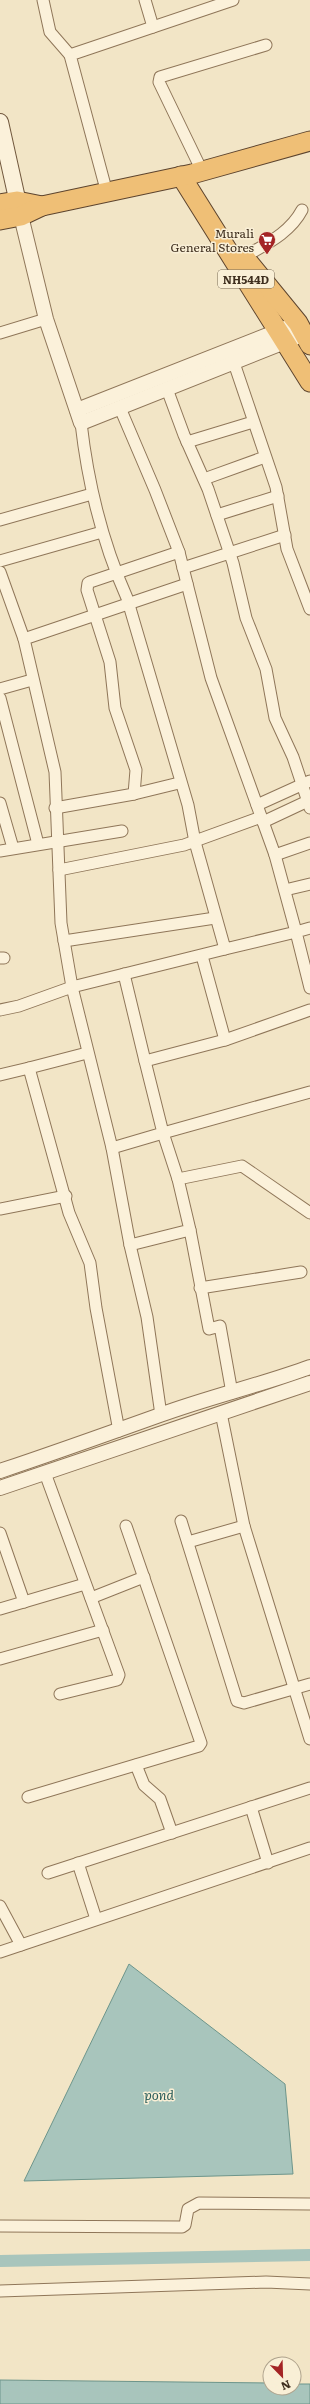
<svg xmlns="http://www.w3.org/2000/svg" width="310" height="2404" font-family="Literata,serif">
  <style>
    .water { fill: #a8c5bc; stroke: #6d958b }
    .lines { fill: none; stroke-linecap: round; stroke-linejoin: round }
    .canal { stroke: #a8c5bc; stroke-width: 12 }
    .minor-casing { stroke: #8f7659; stroke-width: 13 }
    .tertiary-casing { stroke: #8f7659; stroke-width: 16 }
    .secondary-casing { stroke: #71573d; stroke-width: 18 }
    .trunk-casing { stroke: #5d442e; stroke-width: 21 }
    .minor { stroke: #fbf1da; stroke-width: 11 }
    .tertiary { stroke: #fbf1da; stroke-width: 14 }
    .secondary { stroke: #fbf1da; stroke-width: 16 }
    .trunk { stroke: #efbf76; stroke-width: 19 }
    .labels { text-anchor: middle; dominant-baseline: central; stroke-width: 3; stroke-linejoin: round; paint-order: stroke }
    .shield { fill: #f9efd6; stroke: #766855; stroke-width: 1 }
    .shield-label { font-size: 11px; font-weight: bold; fill: #3e2e1e }
    .poi-label { font-size: 12px; fill: #3e2e1e; stroke: #f9efd6; text-anchor: end }
    .water-label { font-size: 13px; font-style: italic; fill: #2d5f5c; stroke: #f9efd6 }
  </style>
  <rect width="100%" height="100%" fill="#f2e5c6"/>
  <g class="water">
    <path d="M 129,1964 L 285,2084 L 293,2174 L 24,2181 Z"/>
    <path d="M 0,2380 L 270,2383 L 270,2388 L 294,2388 L 294,2384 L 310,2384 L 310,2404 L 0,2404 Z"/>
  </g>
  <g class="lines">
    <path class="canal" d="M 0,2261 L 310,2255"/>
    <defs>
      <g id="minor">
        <path d="M 43,0 L 50,32 L 70,55"/>
        <path d="M 145,0 L 153,27"/>
        <path d="M 202,171 L 159,82 L 160,77 L 266,45"/>
        <path d="M 107,193 L 70,55 L 233,0"/>
        <path d="M 244,257 C 266,244 290,233 302,210"/>
        <path d="M 0,333 L 46,319"/>
        <path d="M 234,363 L 276,487 L 287,549 L 310,609"/>
        <path d="M 167,389 L 184,435 L 208,489 L 233,563 L 246,618 L 266,669 L 275,718 L 293,757 L 310,808"/>
        <path d="M 120,408 L 155,490 L 179,552"/>
        <path d="M 187,442 L 253,422"/>
        <path d="M 204,479 L 265,457"/>
        <path d="M 217,515 L 278,496"/>
        <path d="M 0,520 L 92,494"/>
        <path d="M 0,561 L 102,532"/>
        <path d="M 183,568 L 285,535"/>
        <path d="M 0,572 L 24,639"/>
        <path d="M 187,584 L 24,639 L 55,772 L 61,923 L 72,987 L 225,949"/>
        <path d="M 0,689 L 32,680"/>
        <path d="M 0,698 L 38,844"/>
        <path d="M 134,794 L 179,783"/>
        <path d="M 0,803 L 13,848"/>
        <path d="M 257,805 L 310,781"/>
        <path d="M 55,808 L 134,794 L 136,770 L 115,708 L 110,662 L 87,590 L 88,583 L 90,582 L 179,552 L 211,678 L 275,855 L 296,932 L 225,949 L 195,842 L 188,805 L 127,598 C 102,542 88,484 81,423"/>
        <path d="M 263,822 L 310,800"/>
        <path d="M 0,851 L 122,831"/>
        <path d="M 275,855 L 310,843"/>
        <path d="M 59,870 L 184,845 L 261,817"/>
        <path d="M 285,890 L 310,884"/>
        <path d="M 310,928 L 296,932 L 310,988"/>
        <path d="M 64,941 L 215,918"/>
        <path d="M 202,956 L 225,1040"/>
        <path d="M 0,958 L 4,958"/>
        <path d="M 124,974 L 145,1061 L 225,1040 L 310,1010"/>
        <path d="M 0,1010 L 19,1006 L 72,987 L 112,1148 L 130,1245"/>
        <path d="M 87,1053 L 29,1068 L 69,1213 L 90,1263 L 96,1308 L 119,1431"/>
        <path d="M 0,1075 L 29,1068"/>
        <path d="M 112,1148 L 163,1133 L 145,1061"/>
        <path d="M 178,1179 L 163,1133 L 310,1092"/>
        <path d="M 0,1209 L 66,1196"/>
        <path d="M 190,1230 L 209,1329 L 220,1326 L 232,1393"/>
        <path d="M 200,1288 L 301,1272"/>
        <path d="M 221,1413 L 244,1526 L 310,1739"/>
        <path d="M 161,1415 L 147,1317 L 130,1245 L 190,1230 L 178,1179 L 242,1166 L 310,1213"/>
        <path d="M 45,1473 L 119,1675 L 117,1680 L 60,1694"/>
        <path d="M 181,1521 L 237,1701 L 244,1703 L 310,1684"/>
        <path d="M 0,1533 L 24,1602"/>
        <path d="M 188,1542 L 244,1526"/>
        <path d="M 91,1598 L 144,1577"/>
        <path d="M 0,1609 L 85,1584"/>
        <path d="M 0,1659 L 103,1630"/>
        <path d="M 136,1765 L 144,1785 L 160,1799 L 172,1833"/>
        <path d="M 28,1797 L 199,1746 L 201,1743 L 126,1526"/>
        <path d="M 251,1807 L 268,1863"/>
        <path d="M 78,1863 L 96,1919"/>
        <path d="M 48,1873 L 310,1788"/>
        <path d="M 0,1906 L 21,1945"/>
        <path d="M 0,1952 L 310,1848"/>
        <path d="M 0,2226 L 182,2227 L 185,2225 L 188,2209 L 199,2203 L 310,2204"/>
        <path d="M 0,2291 L 266,2282 L 310,2284"/>
      </g>
      <g id="tertiary">
        <path d="M 21,216 L 46,319 L 81,423 L 310,332"/>
        <path d="M 77,410 L 298,323"/>
        <path d="M 0,1471 C 54,1453 107,1434 160,1415 C 209,1397 261,1385 310,1367"/>
        <path d="M 0,1488 L 310,1383"/>
      </g>
      <path id="secondary" d="M 0,122 L 20,212"/>
      <g id="trunk">
        <path d="M 181,176 L 310,382"/>
        <path d="M 0,204 L 17,201 L 42,206"/>
        <path d="M 0,220 L 21,216 L 42,206 L 192,174 L 310,141"/>
        <path d="M 245,258 L 298,323 L 310,345"/>
      </g>
    </defs>
    <use href="#minor" class="minor-casing"/>
    <use href="#tertiary" class="tertiary-casing"/>
    <use href="#secondary" class="secondary-casing"/>
    <use href="#trunk" class="trunk-casing"/>
    <use href="#minor" class="minor"/>
    <use href="#tertiary" class="tertiary"/>
    <use href="#secondary" class="secondary"/>
    <use href="#trunk" class="trunk"/>
  </g>
  <defs>
    <symbol id="supermarket-pin" viewBox="-11 -11 22 30"><path d="M0 17L-7.5 6A9.5 9.5 0 1 1 7.5 6Z" fill="#a42425" stroke="#f9efd6"/><path d="M-6-5.5h2.5l.6 2H6L4.5 2H-2.5L-4.4-4H-6ZM-1.5 3.2a1.3 1.3 0 1 0 .1 0ZM3 3.2a1.3 1.3 0 1 0 .1 0Z" fill="#fff"/></symbol>
  </defs>
  <g fill-rule="evenodd">
    <use href="#supermarket-pin" x="257" y="230" width="20" height="27"/>
  </g>
  <g class="labels">
    <rect class="shield" x="218" y="270" width="56" height="18" rx="3"/>
    <g class="shield-label">
      <text x="246" y="279">NH544D</text>
    </g>
    <g class="poi-label">
      <text x="254" y="233">Murali<tspan x="254" dy="14">General Stores</tspan></text>
    </g>
    <g class="water-label">
      <text x="159" y="2094">pond</text>
    </g>
  </g>
  <g transform="translate(282 2376) rotate(157)"><circle r="19" fill="#f9efd6" stroke="#aea28c"/>
  <path d="M0-3L7 15L0 10L-7 15Z" fill="#a42425"/>
  <text y="-6" font-size="11" font-weight="bold" text-anchor="middle" fill="#3e2e1e">N</text>
  </g>
</svg>
